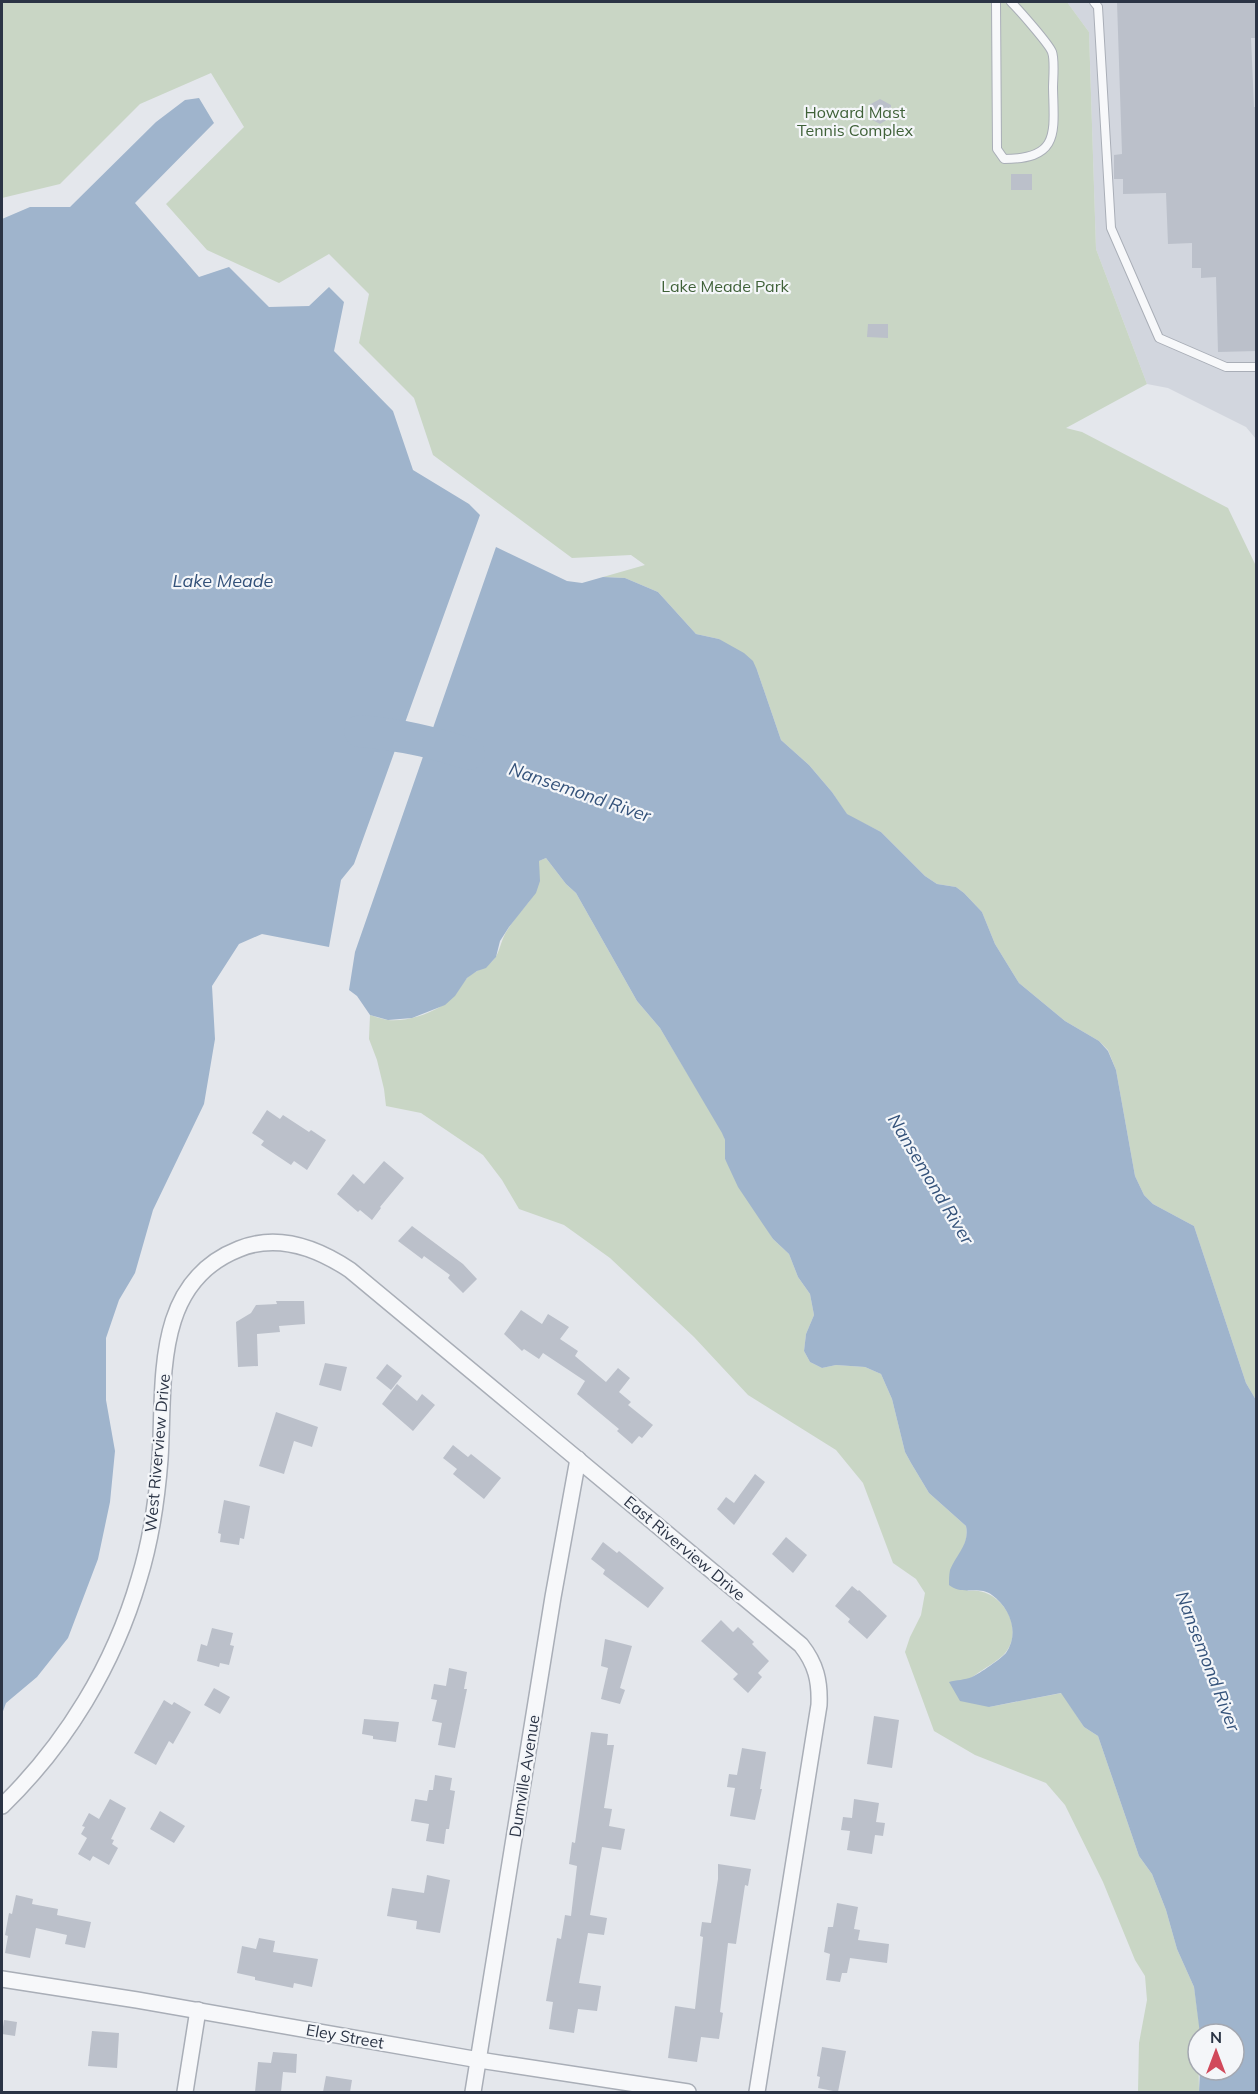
<svg xmlns="http://www.w3.org/2000/svg" width="1258" height="2094" font-family="Mulish,sans-serif">
  <style>
    .built { fill: #d2d6de }
    .green { fill: #c9d6c5 }
    .water { fill: #9fb4cc }
    .lines { fill: none; stroke-linecap: round; stroke-linejoin: round }
    .river { stroke: #9fb4cc; stroke-width: 32 }
    .building { fill: #bbc0ca }
    .lane-casing { stroke: #a9aeb7; stroke-width: 10 }
    .street-casing { stroke: #a9aeb7; stroke-width: 18 }
    .lane { stroke: #f7f8fa; stroke-width: 8 }
    .street { stroke: #f7f8fa; stroke-width: 15 }
    .labels { text-anchor: middle; dominant-baseline: central; stroke-width: 4.5; stroke-linejoin: round; paint-order: stroke }
    .park-label { font-size: 16px; fill: #3f6138; stroke: #f4f6f9 }
    .street-label { font-size: 16px; fill: #2b3445; stroke: #f4f6f9 }
    .water-label { font-size: 18px; font-style: italic; fill: #34527a; stroke: #f4f6f9 }
  </style>
  <rect width="100%" height="100%" fill="#e4e7ec"/>
  <path class="built" d="M 1067,2 L 1256,2 L 1256,439 L 1246,427 L 1168,388 L 1147,384 L 1096,249 L 1089,32 Z"/>
  <g class="green">
    <path d="M 2,2 L 1067,2 L 1089,32 L 1096,249 L 1147,384 L 1066,428 L 1082,432 L 1228,508 L 1256,566 L 1256,1400 L 1246,1383 L 1194,1226 L 1153,1204 L 1144,1195 L 1135,1176 L 1116,1070 L 1108,1050 L 1099,1041 L 1065,1021 L 1019,983 L 995,944 L 982,912 L 964,893 L 956,887 L 937,884 L 925,876 L 881,832 L 847,815 L 832,792 L 809,765 L 781,740 L 757,670 L 719,639 L 696,634 L 658,592 L 625,578 L 603,577 L 645,565 L 631,555 L 572,558 L 433,455 L 414,398 L 359,343 L 369,294 L 329,254 L 279,283 L 207,250 L 166,204 L 244,127 L 211,73 L 140,104 L 60,184 L 2,198 Z"/>
    <path d="M 546,858 L 566,884 L 576,893 L 637,1001 L 660,1028 L 723,1133 L 725,1140 L 725,1159 L 773,1239 L 789,1254 L 798,1277 L 810,1294 L 814,1315 L 806,1334 L 804,1351 L 810,1362 L 822,1368 L 836,1365 L 865,1367 L 881,1374 L 892,1399 L 905,1452 L 911,1463 L 929,1493 L 966,1526 C 970,1543 957,1558 950,1572 L 968,1591 C 998,1586 1026,1625 1006,1652 C 1000,1660 980,1671 971,1678 L 989,1707 L 1062,1693 L 1084,1727 L 1098,1736 L 1139,1856 L 1152,1874 L 1166,1910 L 1177,1949 L 1194,1987 L 1200,2030 L 1198,2034 L 1199,2092 L 1138,2092 L 1139,2043 L 1147,2000 L 1145,1976 L 1135,1960 L 1103,1882 L 1065,1805 L 1046,1783 L 975,1755 L 934,1731 L 905,1652 L 910,1637 L 921,1615 L 925,1593 L 916,1579 L 893,1563 L 863,1483 L 836,1450 L 748,1395 L 694,1337 L 610,1258 L 564,1225 L 519,1209 L 502,1180 L 483,1155 L 421,1113 L 386,1106 L 384,1089 L 377,1060 L 369,1039 L 370,1015 C 376,1017 382,1019 388,1020 C 409,1022 437,1012 452,998 C 459,992 462,982 469,976 C 478,969 488,968 495,958 C 500,951 501,939 508,929 C 527,899 540,901 539,861 Z"/>
  </g>
  <g class="water">
    <path d="M 199,98 L 214,123 L 135,203 L 199,277 L 229,267 L 269,307 L 309,306 L 329,287 L 344,302 L 334,351 L 393,411 L 413,470 L 469,504 L 480,515 L 354,864 L 341,880 L 329,947 L 262,934 L 239,944 L 212,986 L 215,1039 L 204,1104 L 153,1210 L 135,1273 L 119,1300 L 106,1338 L 106,1400 L 115,1451 L 110,1502 L 98,1559 L 68,1638 L 37,1677 L 6,1703 L 2,1714 L 2,219 L 30,207 L 70,207 L 156,122 L 185,100 Z"/>
    <path d="M 496,547 L 567,581 L 582,583 L 603,577 L 625,578 L 658,592 L 696,634 L 719,639 L 744,653 L 753,661 L 757,670 L 781,740 L 809,765 L 832,792 L 847,814 L 881,832 L 925,876 L 937,884 L 956,887 L 964,893 L 982,912 L 995,944 L 1019,983 L 1065,1021 L 1099,1041 L 1108,1051 L 1116,1070 L 1135,1176 L 1144,1195 L 1153,1204 L 1194,1226 L 1246,1383 L 1256,1400 L 1256,2092 L 1199,2092 L 1200,2070 L 1234,2070 L 1234,2034 L 1200,2034 L 1194,1987 L 1177,1949 L 1166,1910 L 1152,1874 L 1139,1856 L 1098,1736 L 1084,1727 L 1061,1693 L 989,1707 L 960,1701 L 949,1682 C 956,1680 965,1680 972,1677 C 979,1674 1002,1658 1006,1653 C 1020,1633 1010,1608 992,1595 C 979,1585 962,1596 949,1585 C 949,1580 949,1575 950,1570 C 956,1555 970,1544 966,1526 L 929,1493 L 911,1463 L 905,1452 L 892,1399 L 881,1374 L 865,1367 L 836,1365 L 822,1368 L 810,1362 L 804,1351 L 806,1334 L 814,1315 L 810,1294 L 798,1277 L 789,1254 L 773,1239 L 738,1187 L 725,1159 L 725,1140 L 722,1133 L 660,1028 L 637,1001 L 576,893 L 566,884 L 546,858 L 539,861 L 540,881 L 536,893 L 509,927 L 500,941 L 496,957 L 486,968 L 477,971 L 467,978 L 455,996 L 445,1005 L 412,1018 L 388,1020 L 370,1015 L 357,996 L 349,990 L 355,952 Z"/>
  </g>
  <g class="lines">
    <path class="river" d="M 360,731 C 401,735 429,741 469,754"/>
  </g>
  <g class="building">
    <path d="M 1117,2 L 1257,2 L 1257,38 L 1251,38 L 1254,107 L 1257,107 L 1257,351 L 1218,352 L 1216,277 L 1201,278 L 1201,268 L 1192,268 L 1192,243 L 1168,244 L 1166,193 L 1123,194 L 1123,179 L 1114,179 L 1114,155 L 1122,154 Z"/>
    <path d="M 880,99 L 891,105 L 891,117 L 880,124 L 869,118 L 869,105 Z"/>
    <rect x="1011" y="174" width="21" height="16"/>
    <path d="M 868,324 L 888,324 L 888,338 L 867,337 Z"/>
    <path d="M 267,1110 L 280,1119 L 283,1115 L 309,1132 L 311,1130 L 326,1140 L 307,1170 L 294,1161 L 291,1165 L 261,1145 L 264,1141 L 252,1133 Z"/>
    <path d="M 384,1161 L 404,1178 L 380,1207 L 381,1208 L 372,1220 L 360,1210 L 358,1212 L 337,1194 L 353,1174 L 364,1184 Z"/>
    <path d="M 412,1226 L 463,1264 L 477,1279 L 463,1293 L 448,1278 L 450,1275 L 424,1256 L 422,1259 L 398,1241 Z"/>
    <path d="M 276,1301 L 304,1301 L 305,1324 L 279,1326 L 280,1332 L 257,1334 L 258,1366 L 238,1367 L 236,1322 L 251,1313 L 256,1305 L 277,1304 Z"/>
    <path d="M 521,1310 L 542,1324 L 548,1314 L 569,1327 L 560,1339 L 578,1351 L 575,1356 L 606,1382 L 618,1368 L 630,1378 L 619,1392 L 631,1402 L 628,1405 L 653,1425 L 642,1438 L 639,1436 L 632,1444 L 617,1431 L 619,1429 L 577,1394 L 585,1381 L 543,1353 L 539,1359 L 524,1349 L 522,1351 L 504,1334 Z"/>
    <path d="M 325,1363 L 347,1367 L 341,1391 L 319,1385 Z"/>
    <path d="M 387,1364 L 402,1376 L 391,1390 L 376,1378 Z"/>
    <path d="M 397,1384 L 417,1401 L 422,1394 L 435,1405 L 413,1431 L 382,1404 Z"/>
    <path d="M 276,1412 L 318,1427 L 312,1447 L 294,1441 L 284,1474 L 259,1466 Z"/>
    <path d="M 453,1445 L 468,1457 L 471,1454 L 501,1478 L 484,1499 L 453,1474 L 457,1469 L 443,1458 Z"/>
    <path d="M 755,1474 L 765,1482 L 734,1525 L 717,1509 L 726,1497 L 734,1503 Z"/>
    <path d="M 224,1500 L 250,1506 L 244,1539 L 240,1538 L 239,1545 L 220,1542 L 221,1534 L 218,1533 Z"/>
    <path d="M 786,1537 L 807,1555 L 793,1573 L 772,1554 Z"/>
    <path d="M 603,1542 L 617,1553 L 619,1551 L 664,1588 L 648,1608 L 603,1574 L 605,1570 L 591,1559 Z"/>
    <path d="M 852,1586 L 858,1591 L 859,1590 L 887,1616 L 867,1639 L 848,1622 L 850,1619 L 835,1606 Z"/>
    <path d="M 721,1620 L 733,1632 L 738,1627 L 754,1642 L 752,1644 L 769,1661 L 758,1673 L 762,1677 L 748,1693 L 733,1679 L 738,1674 L 701,1641 Z"/>
    <path d="M 212,1628 L 233,1633 L 230,1645 L 234,1646 L 229,1665 L 220,1663 L 219,1667 L 197,1661 L 201,1644 L 207,1646 Z"/>
    <path d="M 605,1639 L 632,1646 L 620,1688 L 625,1690 L 620,1704 L 601,1699 L 608,1668 L 601,1666 Z"/>
    <path d="M 449,1668 L 467,1672 L 464,1689 L 467,1689 L 455,1748 L 438,1745 L 442,1723 L 432,1721 L 437,1700 L 431,1699 L 434,1684 L 446,1686 Z"/>
    <path d="M 214,1688 L 230,1697 L 220,1714 L 204,1705 Z"/>
    <path d="M 164,1700 L 172,1705 L 174,1702 L 191,1712 L 173,1744 L 169,1741 L 156,1765 L 134,1753 Z"/>
    <path d="M 874,1716 L 899,1720 L 892,1768 L 867,1764 Z"/>
    <path d="M 364,1719 L 399,1722 L 396,1742 L 373,1739 L 373,1736 L 362,1734 Z"/>
    <path d="M 591,1732 L 608,1734 L 607,1745 L 614,1745 L 604,1808 L 612,1809 L 609,1826 L 625,1829 L 621,1850 L 602,1847 L 590,1915 L 607,1918 L 604,1935 L 588,1933 L 579,1983 L 601,1986 L 597,2011 L 578,2009 L 574,2033 L 549,2029 L 553,2002 L 546,2001 L 557,1938 L 561,1939 L 565,1915 L 571,1916 L 577,1866 L 569,1864 L 572,1842 L 575,1843 Z"/>
    <path d="M 742,1748 L 766,1752 L 760,1789 L 762,1789 L 755,1820 L 730,1816 L 735,1788 L 727,1787 L 729,1774 L 737,1775 Z"/>
    <path d="M 435,1775 L 452,1778 L 450,1790 L 455,1791 L 449,1829 L 446,1829 L 444,1844 L 426,1841 L 429,1824 L 411,1821 L 415,1799 L 427,1801 L 429,1790 L 433,1790 Z"/>
    <path d="M 110,1799 L 126,1808 L 111,1839 L 114,1840 L 112,1844 L 118,1848 L 109,1865 L 93,1856 L 90,1861 L 78,1854 L 87,1838 L 81,1834 L 85,1827 L 82,1826 L 89,1813 L 99,1819 Z"/>
    <path d="M 854,1799 L 879,1803 L 876,1822 L 885,1823 L 883,1836 L 875,1835 L 872,1854 L 847,1850 L 850,1831 L 841,1830 L 843,1817 L 852,1818 Z"/>
    <path d="M 160,1811 L 185,1826 L 174,1843 L 150,1829 Z"/>
    <path d="M 718,1864 L 751,1869 L 748,1886 L 745,1885 L 736,1944 L 728,1943 L 720,2012 L 723,2013 L 719,2039 L 701,2037 L 697,2062 L 668,2058 L 675,2006 L 695,2009 L 703,1937 L 700,1936 L 702,1922 L 711,1923 L 718,1879 Z"/>
    <path d="M 427,1875 L 450,1880 L 440,1933 L 416,1929 L 417,1921 L 387,1916 L 392,1888 L 424,1893 Z"/>
    <path d="M 16,1895 L 33,1899 L 32,1904 L 58,1909 L 57,1915 L 91,1922 L 85,1948 L 65,1944 L 67,1935 L 36,1928 L 30,1958 L 5,1953 L 8,1936 L 5,1935 L 9,1913 L 12,1914 Z"/>
    <path d="M 837,1903 L 858,1907 L 854,1929 L 860,1930 L 858,1940 L 889,1944 L 887,1963 L 850,1958 L 847,1973 L 842,1973 L 840,1982 L 826,1980 L 830,1954 L 824,1952 L 828,1927 L 833,1927 Z"/>
    <path d="M 259,1938 L 275,1941 L 273,1952 L 318,1959 L 312,1987 L 294,1983 L 293,1988 L 255,1980 L 255,1977 L 237,1973 L 242,1946 L 256,1949 Z"/>
    <path d="M 4,2020 L 17,2022 L 15,2036 L 2,2034 Z"/>
    <path d="M 92,2031 L 119,2033 L 117,2068 L 88,2066 Z"/>
    <path d="M 822,2047 L 846,2051 L 838,2092 L 818,2088 L 820,2077 L 817,2076 Z"/>
    <path d="M 273,2052 L 297,2054 L 296,2073 L 283,2072 L 281,2092 L 255,2092 L 258,2062 L 271,2063 Z"/>
    <path d="M 326,2076 L 352,2080 L 350,2092 L 323,2092 Z"/>
  </g>
  <g class="lines">
    <defs>
      <g id="lane">
        <path d="M 996,2 L 997,149 L 1004,159 C 1060,159 1054,133 1053,88 C 1053,79 1055,60 1052,52 C 1049,44 1019,10 1011,2"/>
        <path d="M 1094,2 L 1098,7 L 1111,228 L 1159,338 L 1226,367 L 1256,367"/>
      </g>
      <g id="street">
        <path d="M 2,1806 C 66,1744 114,1665 139,1579 C 151,1540 157,1499 160,1459 C 165,1382 152,1283 239,1249 C 278,1233 317,1248 350,1270 L 801,1645 C 816,1664 820,1681 819,1705 L 757,2092"/>
        <path d="M 2,1979 L 137,2000 L 479,2060 L 688,2092"/>
        <path d="M 185,2092 L 198,2010"/>
        <path d="M 473,2092 L 553,1597 L 578,1459"/>
      </g>
    </defs>
    <use href="#lane" class="lane-casing"/>
    <use href="#street" class="street-casing"/>
    <use href="#lane" class="lane"/>
    <use href="#street" class="street"/>
  </g>
  <g class="labels">
    <g class="park-label">
      <text x="855" y="112">Howard Mast<tspan x="855" dy="18">Tennis Complex</tspan></text>
      <text x="725" y="286">Lake Meade Park</text>
    </g>
    <g class="street-label">
      <text transform="translate(157 1453) rotate(-85)">West Riverview Drive</text>
      <text transform="translate(685 1548) rotate(40)">East Riverview Drive</text>
      <text transform="translate(524 1776) rotate(-81)">Dumville Avenue</text>
      <text transform="translate(345 2036) rotate(10)">Eley Street</text>
    </g>
    <g class="water-label">
      <text x="223" y="580">Lake Meade</text>
      <text transform="translate(580 792) rotate(19)">Nansemond River</text>
      <text transform="translate(931 1179) rotate(59)">Nansemond River</text>
      <text transform="translate(1208 1661) rotate(69)">Nansemond River</text>
    </g>
  </g>
  <rect width="1258" height="2094" fill="none" stroke="#2b3445" stroke-width="6"/>
  <g transform="translate(1216 2052)"><circle r="28" fill="#f4f6f9" stroke="#a4a8b1" stroke-width="1.5"/>
  <path d="M0-4.5L10 22L0 15L-10 22Z" fill="#d1495b"/>
  <text y="-9" font-size="16" font-weight="bold" text-anchor="middle" fill="#2b3445">N</text>
  </g>
</svg>
